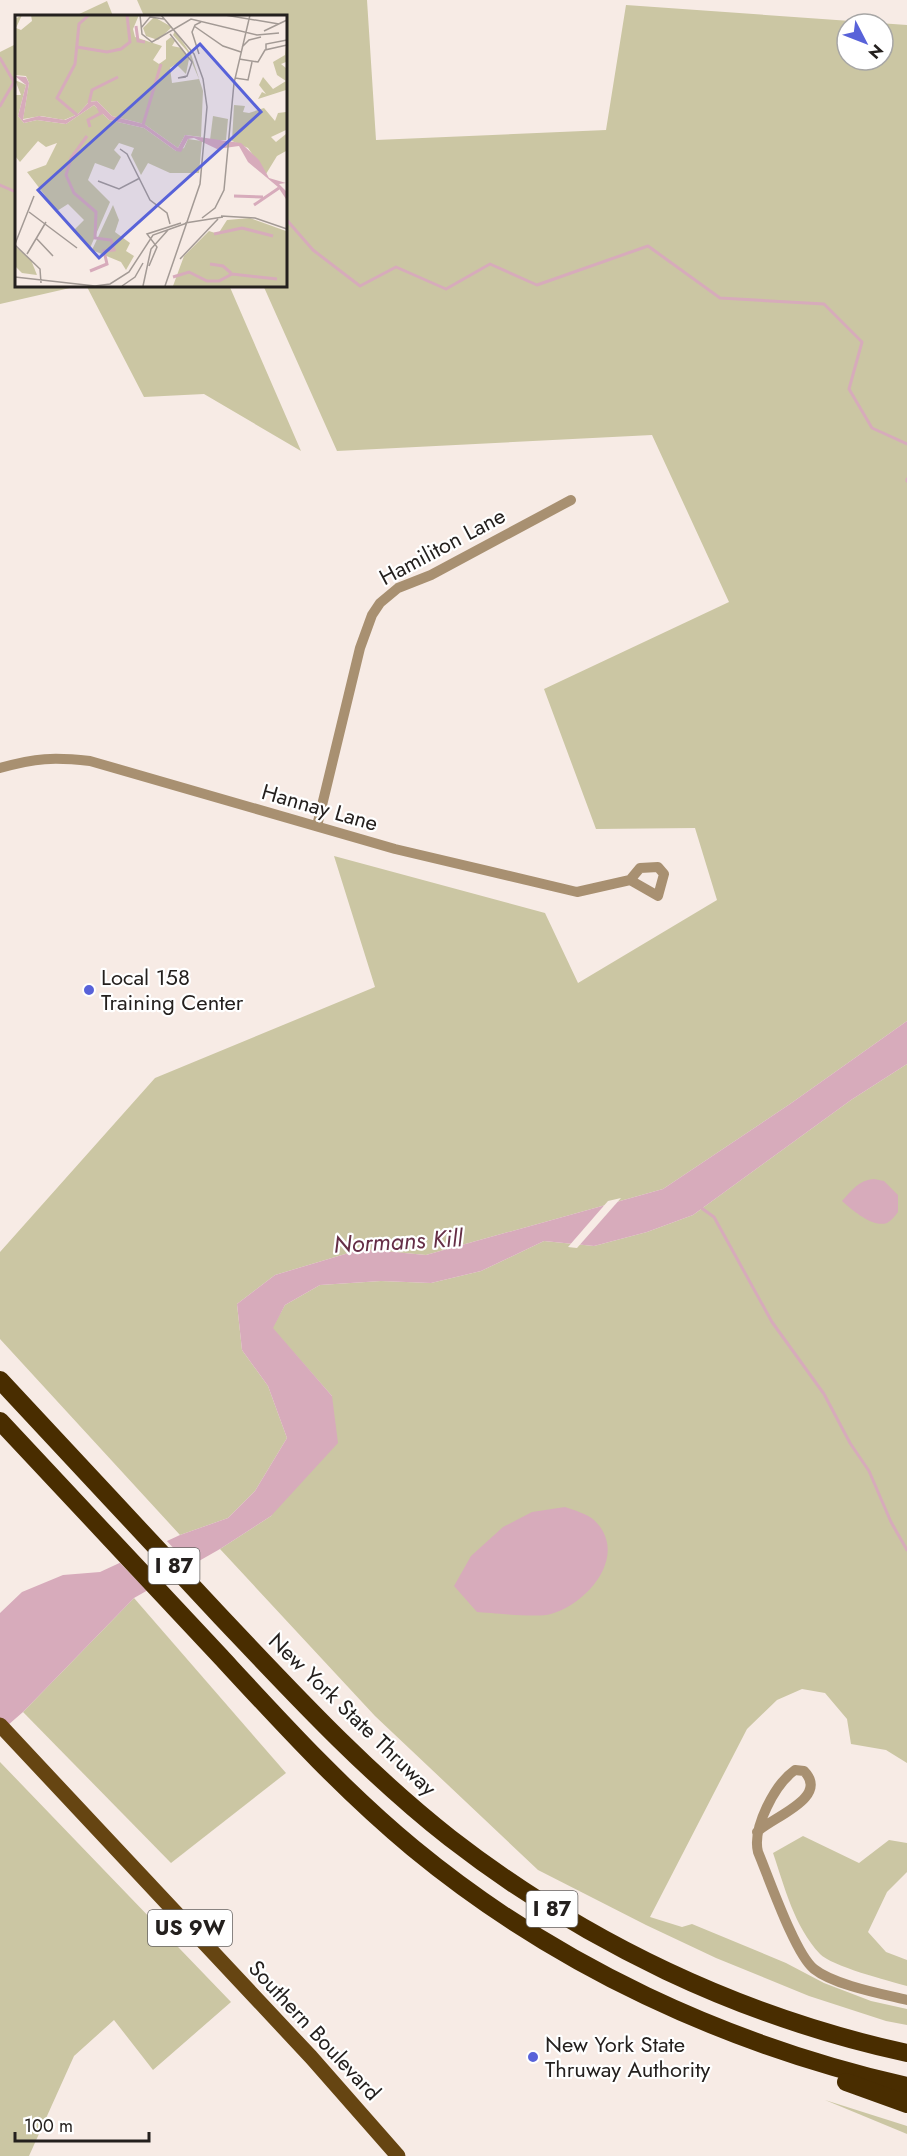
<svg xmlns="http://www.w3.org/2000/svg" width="907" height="2156" font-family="Jost,sans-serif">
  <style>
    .green { fill: #cbc6a3; fill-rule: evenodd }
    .water { fill: #d7abbb }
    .pier { fill: #f7ebe5 }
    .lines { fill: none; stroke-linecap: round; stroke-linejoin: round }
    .stream { stroke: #d7abbb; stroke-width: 3 }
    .street { stroke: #a89071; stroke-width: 10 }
    .primary { stroke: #664512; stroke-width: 15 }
    .highway { stroke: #492d00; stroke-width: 18 }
    .poi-dot { fill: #5862d9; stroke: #fff; stroke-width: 2 }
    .labels { text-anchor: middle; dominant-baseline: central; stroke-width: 4.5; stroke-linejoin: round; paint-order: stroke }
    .shield { fill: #fff; stroke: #666362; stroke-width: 1.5 }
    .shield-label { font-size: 21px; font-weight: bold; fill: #24201e }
    .street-label { font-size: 22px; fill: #24201e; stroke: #fff }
    .poi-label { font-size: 22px; fill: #24201e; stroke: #fff; text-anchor: start }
    .water-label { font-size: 24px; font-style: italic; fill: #652e46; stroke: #fff }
    .inset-river { fill: none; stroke: #d7abbb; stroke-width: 3 }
    .inset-road { fill: none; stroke: #a39a95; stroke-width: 1.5 }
    .view { fill: #5862d9; fill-opacity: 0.15; stroke: #5862d9; stroke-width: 3 }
    .inset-edge { fill: none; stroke: #24201e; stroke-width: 3 }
  </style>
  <rect width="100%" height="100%" fill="#f7ebe5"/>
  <g class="green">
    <path d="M 137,0 L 367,0 L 376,140 L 606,130 L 626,5 L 907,25 L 907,1021 L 790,1104 L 663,1189 L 426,1255 L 362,1249 L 275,1275 L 237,1304 L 242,1350 L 268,1386 L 287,1438 L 255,1491 L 228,1518 L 180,1535 L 0,1339 L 0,1252 L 155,1078 L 375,987 L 334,856 L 545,913 L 578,983 L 717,900 L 695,828 L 596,829 L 544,689 L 729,602 L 652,435 L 337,451 L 263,285 L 285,285 L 285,16 L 144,16 ZM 847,24 L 883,24 L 883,60 L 847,60 Z"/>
    <path d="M 107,1 L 113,16 L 75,16 Z"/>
    <path d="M 16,44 L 16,285 L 83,285 L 0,304 L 0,52 Z"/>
    <path d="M 86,285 L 229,285 L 301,451 L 204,394 L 144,397 Z"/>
    <path d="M 907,1064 L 907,1763 L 886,1750 L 851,1744 L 847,1719 L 825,1693 L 802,1689 L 777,1700 L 747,1729 L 650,1917 L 682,1927 L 692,1924 L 786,1963 L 824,1983 L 871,2001 L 907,2009 L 907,2025 L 886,2021 L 809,1996 L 716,1958 L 646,1925 L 538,1870 L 375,1716 L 220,1549 L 271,1516 L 332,1396 L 272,1328 L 285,1305 L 320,1285 L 381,1281 L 431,1283 L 481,1271 L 544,1241 L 594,1246 L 647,1232 L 693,1215 L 851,1100 Z"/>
    <path d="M 134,1598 L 286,1773 L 171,1863 L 23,1712 Z"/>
    <path d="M 0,1762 L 231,2002 L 153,2070 L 114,2020 L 74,2056 L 29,2156 L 0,2156 Z"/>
    <path d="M 803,1836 L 859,1863 L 889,1840 L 907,1843 L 907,1872 L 887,1892 L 868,1932 L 886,1952 L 907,1960 L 907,1986 C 889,1981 831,1966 820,1954 C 794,1926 785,1888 773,1853 Z"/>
    <path d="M 825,2100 L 907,2126 L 907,2134 Z"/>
  </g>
  <g class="water">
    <path d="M 907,1021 L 907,1064 L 851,1100 L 693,1215 L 647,1232 L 594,1246 L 544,1241 L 481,1271 L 431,1283 L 381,1281 L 320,1285 L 285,1305 L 273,1328 L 332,1396 L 338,1443 L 271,1516 L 220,1549 L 134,1598 L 23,1712 L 0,1732 L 0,1613 L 22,1592 L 63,1575 L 100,1572 L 180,1535 L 228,1518 L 255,1491 L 287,1438 L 268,1386 L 242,1350 L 237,1304 L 275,1275 L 362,1249 L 426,1255 L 663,1189 L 790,1104 Z"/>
    <path d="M 874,1179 L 884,1181 L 898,1195 L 898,1212 C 895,1216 891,1221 887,1223 C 873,1228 852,1210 842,1201 C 852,1190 859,1180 874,1179 Z"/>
    <path d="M 565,1507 C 574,1510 587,1514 594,1520 C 630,1554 588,1604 551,1614 C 538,1618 493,1613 477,1612 L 454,1586 L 471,1556 L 503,1527 L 532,1512 Z"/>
  </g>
  <g class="pier">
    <path d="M 621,1198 L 577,1248 L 568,1247 L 608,1201 Z"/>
    <path d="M 165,1539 L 192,1568 L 149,1593 L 118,1561 Z"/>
  </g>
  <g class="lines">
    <g class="stream">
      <path d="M 0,58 L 14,82 L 0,106"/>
      <path d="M 0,185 L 16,192"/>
      <path d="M 285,218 L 313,250 L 360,286 L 396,267 L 446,289 L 490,264 L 537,285 L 648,246 L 720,298 L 824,304 L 862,342 L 849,389 L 872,428 L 907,444"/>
      <path d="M 907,479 L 907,481"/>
      <path d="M 700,1207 L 714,1217 L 772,1322 L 824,1394 L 850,1443 L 869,1471 L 891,1522 L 907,1550"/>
    </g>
    <g class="street">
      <path d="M 0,768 C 36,758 53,757 90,761 L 395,849 L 577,892 L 630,880 L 640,868 L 658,867 L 664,874 L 658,896 L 630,880"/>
      <path d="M 317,826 L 360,648 L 372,615 L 380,603 L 398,588 L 431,575 L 571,500"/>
      <path d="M 757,1832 C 772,1817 830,1798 804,1771 L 795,1770 C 775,1784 752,1828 758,1852 C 769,1878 795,1954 814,1969 C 834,1985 882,1994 907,2000"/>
    </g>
    <path class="primary" d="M 0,1725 L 311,2057 L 398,2156"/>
    <g class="highway">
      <path d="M 0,1380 C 73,1459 148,1538 221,1617 C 294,1694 366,1772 450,1838 C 584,1942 741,2017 907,2053"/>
      <path d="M 0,1421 C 74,1500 147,1578 221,1657 C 282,1723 343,1790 413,1848 C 556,1966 727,2045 907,2086"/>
      <path d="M 846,2082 L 907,2104"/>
    </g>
  </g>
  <g class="poi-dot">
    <circle cx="89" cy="990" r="6"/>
    <circle cx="533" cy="2057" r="6"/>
  </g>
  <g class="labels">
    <g class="shield">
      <rect x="148.5" y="1548" width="51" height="36" rx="4.5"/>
      <rect x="526.5" y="1891" width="51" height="36" rx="4.5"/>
      <rect x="148" y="1910" width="84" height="36" rx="4.5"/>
    </g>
    <g class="shield-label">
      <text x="174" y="1566">I 87</text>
      <text x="552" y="1909">I 87</text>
      <text x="190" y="1928">US 9W</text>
    </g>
    <g class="street-label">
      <text transform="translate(442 546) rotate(-28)">Hamiliton Lane</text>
      <text transform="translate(320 807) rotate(16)">Hannay Lane</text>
      <text transform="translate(353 1714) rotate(44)">New York State Thruway</text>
      <text transform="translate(315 2030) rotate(47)">Southern Boulevard</text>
    </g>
    <g class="poi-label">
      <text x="101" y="977">Local 158<tspan x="101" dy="25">Training Center</tspan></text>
      <text x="545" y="2044">New York State<tspan x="545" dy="25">Thruway Authority</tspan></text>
    </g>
    <g class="water-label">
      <text transform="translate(398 1241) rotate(-3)">Normans Kill</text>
    </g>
  </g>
  <g transform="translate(15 15)">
    <rect width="272" height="272" fill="#f7ebe5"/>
    <path d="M 7,0 L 1,13 L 6,15 L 17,6 L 16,0 L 124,0 L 118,14 L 120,22 L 147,31 L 138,45 L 144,49 L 151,44 L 151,26 L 156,22 L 160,26 L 157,31 L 167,33 L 174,44 L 171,59 L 161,49 L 155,53 L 157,68 L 184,64 L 172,36 L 158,20 L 160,16 L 176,39 L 188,76 L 186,122 L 170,120 L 163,133 L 129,109 L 97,101 L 82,86 L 74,87 L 63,99 L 49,105 L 26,101 L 8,104 L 14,68 L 11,61 L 0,60 L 0,4 ZM 139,2 L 157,12 L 143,25 L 131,21 L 128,13 ZM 271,31 L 271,47 L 266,49 L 271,53 L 271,75 L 243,84 L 247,77 L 251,79 L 244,70 L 248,62 L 258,74 L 271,66 L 262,60 L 258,47 L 270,40 ZM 0,65 L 11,70 L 3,101 L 9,108 L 22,105 L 51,109 L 79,90 L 94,105 L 129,113 L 161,136 L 169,133 L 173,124 L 187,126 L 184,158 L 155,158 L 133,148 L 126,160 L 116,140 L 119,133 L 104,128 L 99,135 L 106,142 L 99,155 L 80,148 L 73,165 L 95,187 L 75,233 L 58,216 L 69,205 L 53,189 L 42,196 L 12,157 L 31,150 L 42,128 L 31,132 L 23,126 L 5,147 L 0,141 L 0,80 L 6,80 ZM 219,90 L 230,91 L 228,97 L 234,98 L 249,93 L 260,106 L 263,98 L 271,97 L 271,115 L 256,122 L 261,127 L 271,119 L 271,136 L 262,141 L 251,159 L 233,133 L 217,126 ZM 198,101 L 213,104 L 211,125 L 195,125 ZM 98,190 L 104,205 L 100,217 L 115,228 L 111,236 L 119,241 L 111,255 L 106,247 L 77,235 ZM 235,203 L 271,216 L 271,271 L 158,271 L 169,241 L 194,216 L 203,219 L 212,205 ZM 1,232 L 16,245 L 22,260 L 7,258 L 0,251 Z" fill="#cbc6a3"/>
    <path d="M 0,61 L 11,62 L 14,68 L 8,105 L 24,101 L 50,105 L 63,99 L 74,87 L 82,86 L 97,101 L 129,109 L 163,133 L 170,120 L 226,128 L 244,145 L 254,163 L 271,168 L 264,169 L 271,176 L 271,184 L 263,172 L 233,147 L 224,131 L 202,134 L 179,123 L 173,124 L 166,137 L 161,136 L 129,113 L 94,105 L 79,90 L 51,109 L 22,105 L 9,108 L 3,101 L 11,70 Z" fill="#d7abbb"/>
    <path class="inset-river" d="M 121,11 L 123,26 L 130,27M 62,32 L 92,37 L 106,34 L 115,27 L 112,0M 74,88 L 77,75 L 103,62M 62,100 L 42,83 L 60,49 L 64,9 L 74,0M 128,110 L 146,49M 75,112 L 73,105 L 86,98 L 83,92M 72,121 L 56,143 L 51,160 L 59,178 L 81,197 L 80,223 L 96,225 L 99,235 L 89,236 L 92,249 L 75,256M 219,181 L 248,182M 239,190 L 264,173M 199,219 L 227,213 L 258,221M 195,249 L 208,251 L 216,258M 158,262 L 174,257 L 192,266 L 204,266 L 217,259 L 262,264"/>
    <path class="inset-road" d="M 125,0 L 127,19 L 137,27 L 176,4 L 242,20 L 264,18M 146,0 L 179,39 L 188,64 L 192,92 L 185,169 L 150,271M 210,0 L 264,9M 179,11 L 208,31 L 226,37M 126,13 L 135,2 L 149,4M 249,16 L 272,5M 155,19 L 177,47 L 172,61 L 163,63 L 171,62M 227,32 L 234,25 L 246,22M 251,35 L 251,29 L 272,25M 184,39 L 177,17 L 180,10 L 186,7M 224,44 L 243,47 L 250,35 L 272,30M 220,63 L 233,65 L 237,47M 108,136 L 105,134 L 112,139 L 135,185 L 152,198 L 155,209M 83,166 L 104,174 L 125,163M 14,197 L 62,233M 206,201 L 240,203 L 272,214M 187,203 L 200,193 L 209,175 L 219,68 L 235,0M 170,208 L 208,202M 21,223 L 38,241M 0,229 L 19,181M 0,230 L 25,254 L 26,268M 12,239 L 31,207M 165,244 L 203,204M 134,251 L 142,232 L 132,219 L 166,208M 0,262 L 80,271 L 95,269 L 114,257 L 138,220 L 172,208M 107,271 L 120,262 L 128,248M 128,271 L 136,234 L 153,215"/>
    <path class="view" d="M 185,29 L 246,97 L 84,243 L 23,175 Z"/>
    <rect width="272" height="272" class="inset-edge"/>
  </g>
  <g transform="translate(865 42) rotate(132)"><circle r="28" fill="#ffffff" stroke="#a7a6a5" stroke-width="1.5"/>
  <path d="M0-4.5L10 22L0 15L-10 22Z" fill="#5862d9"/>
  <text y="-9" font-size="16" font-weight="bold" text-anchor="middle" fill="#24201e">N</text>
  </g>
  <path d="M15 2132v9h134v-9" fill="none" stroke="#24201e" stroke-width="3"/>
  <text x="24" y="2132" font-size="18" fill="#24201e" stroke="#ffffff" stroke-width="4.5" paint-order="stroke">100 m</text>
</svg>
